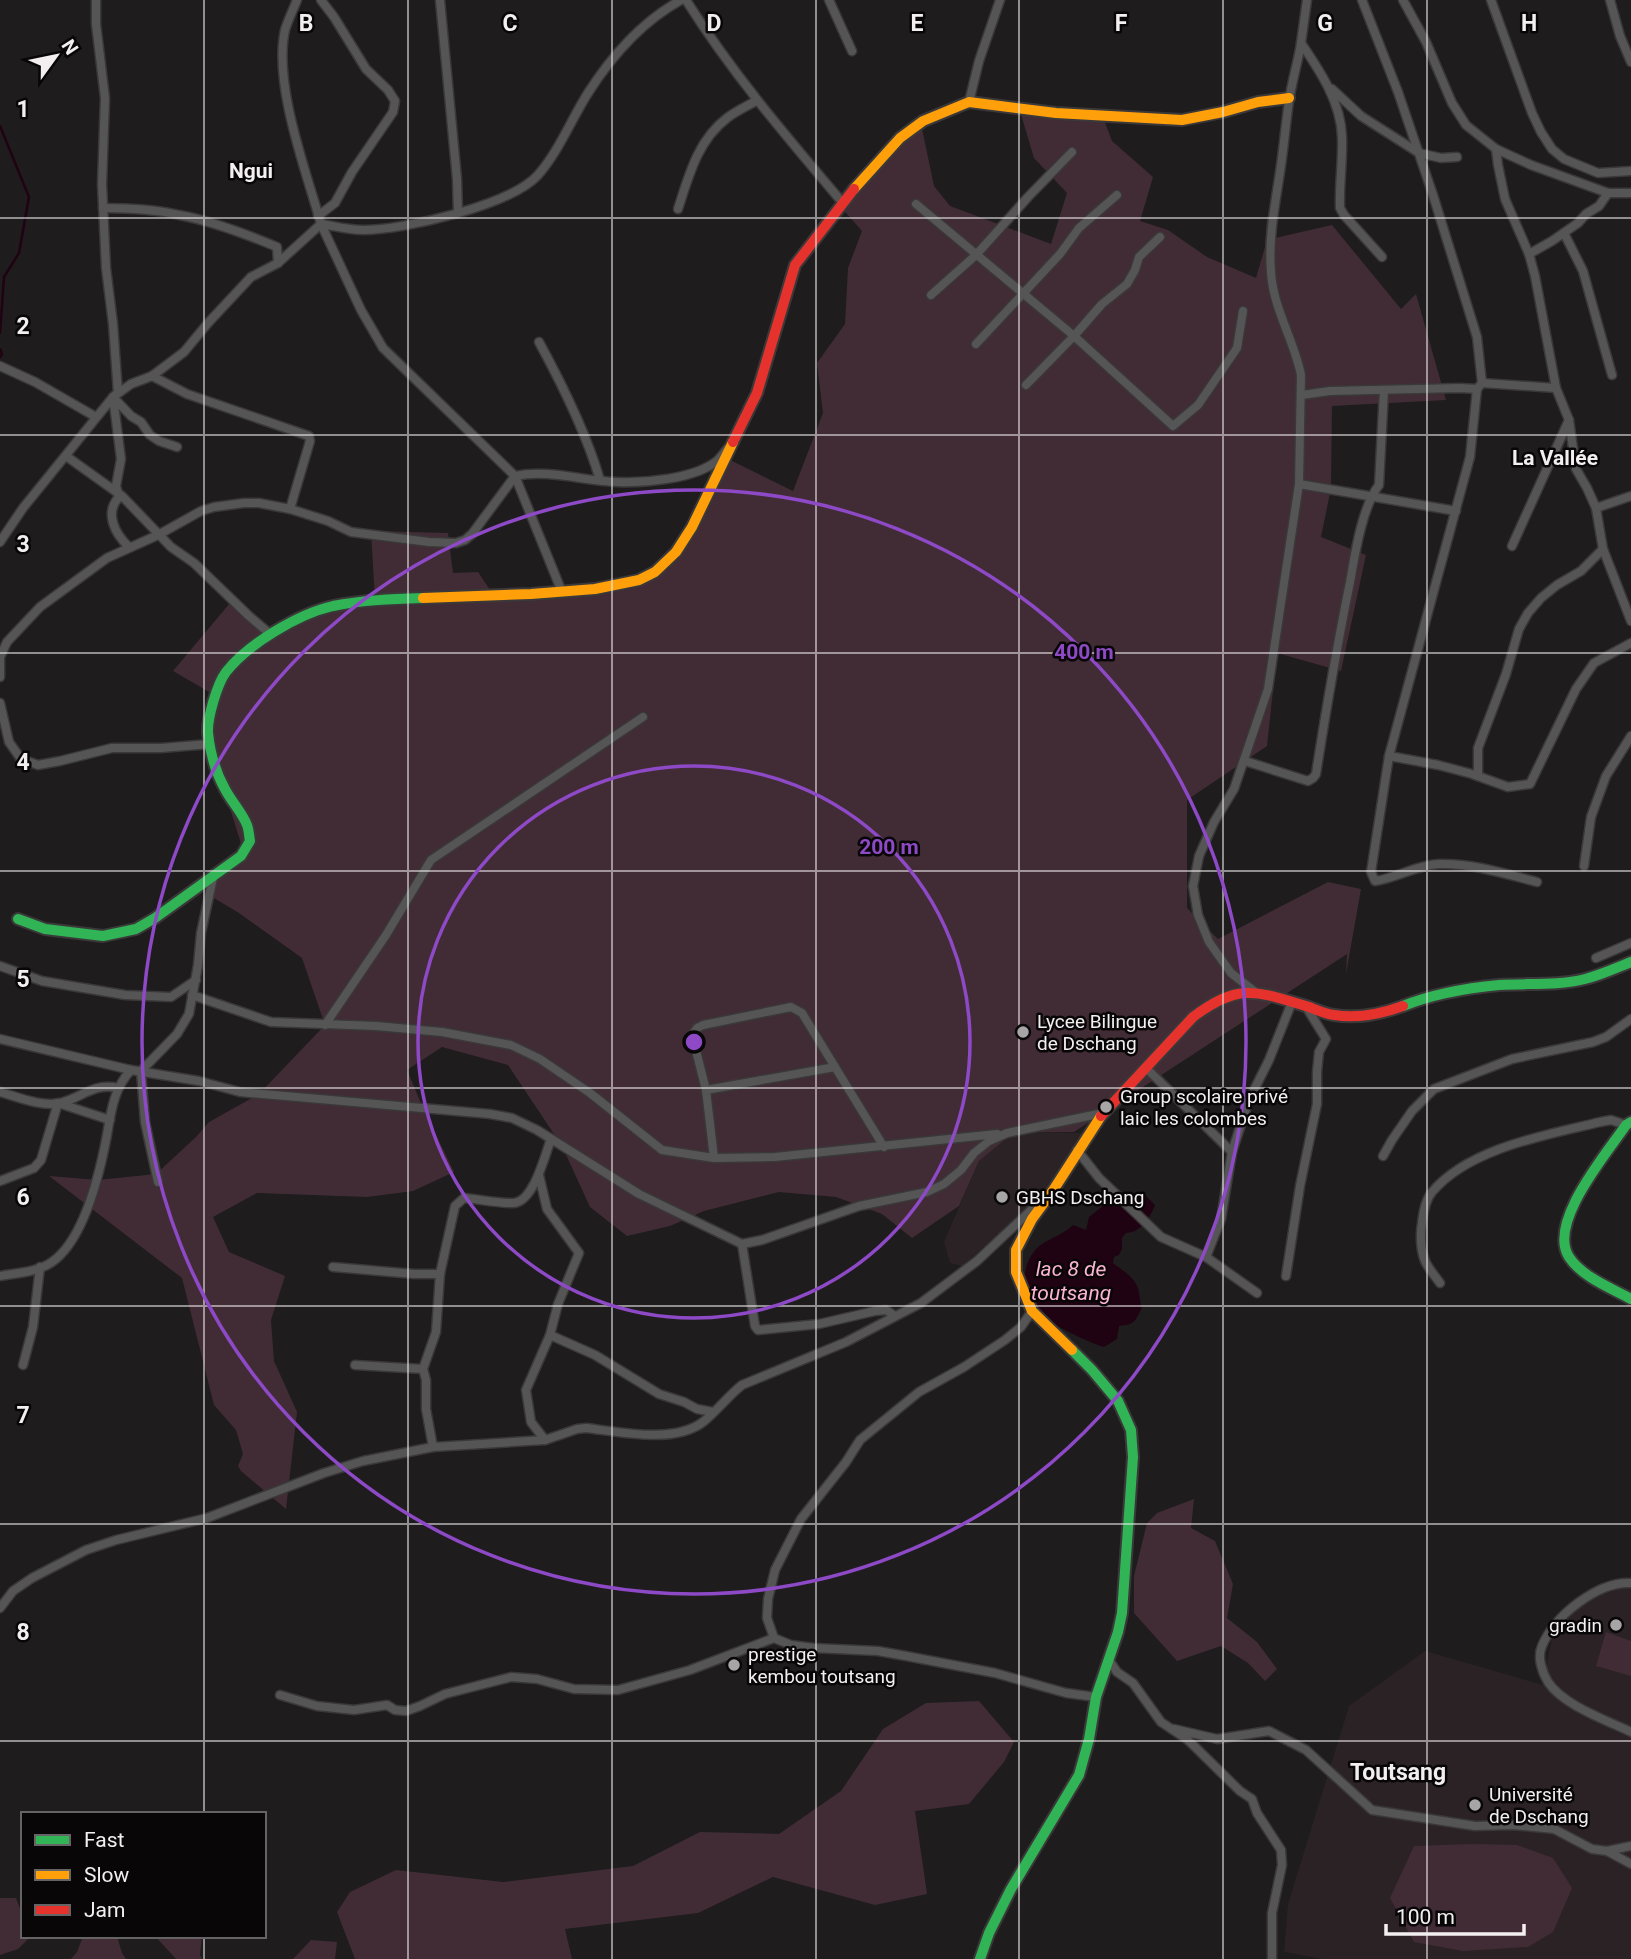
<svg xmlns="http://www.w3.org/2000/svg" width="1631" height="1959" font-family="Roboto,sans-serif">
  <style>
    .built { fill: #2b2225 }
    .green { fill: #412c35 }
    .water { fill: #200312 }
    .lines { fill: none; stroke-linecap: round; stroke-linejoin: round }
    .stream { stroke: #200312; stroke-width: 2.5 }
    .street-casing { stroke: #3a3839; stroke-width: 11 }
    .fast-casing { stroke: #3a3839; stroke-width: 14 }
    .slow-casing { stroke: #3a3839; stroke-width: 14 }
    .jam-casing { stroke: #3a3839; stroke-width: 14 }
    .street { stroke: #565555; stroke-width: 8 }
    .fast { stroke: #30b455; stroke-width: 10 }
    .slow { stroke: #ff9f0a; stroke-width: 10 }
    .jam { stroke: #e5322d; stroke-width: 10 }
    .grid { fill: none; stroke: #f3eff1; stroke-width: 2; stroke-opacity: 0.55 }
    .ring { fill: none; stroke: #8d49c6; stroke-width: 3.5 }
    .poi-dot { fill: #a8a5a7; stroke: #080607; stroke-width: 2.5 }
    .labels { text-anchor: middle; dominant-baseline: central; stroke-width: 5; stroke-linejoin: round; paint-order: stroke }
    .poi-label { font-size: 19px; fill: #f3eff1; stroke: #080607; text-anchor: start }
    .neighbourhood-label { font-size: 21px; font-weight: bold; fill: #f3eff1; stroke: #080607 }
    .water-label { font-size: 21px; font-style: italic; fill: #fbb4d3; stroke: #080607 }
    .quarter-label { font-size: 23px; font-weight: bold; fill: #f3eff1; stroke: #080607 }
    .grid-label { font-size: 23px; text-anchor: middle; font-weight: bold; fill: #f3eff1; stroke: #080607; stroke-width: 5; stroke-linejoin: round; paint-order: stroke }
    .centre { fill: #8d49c6; stroke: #080607; stroke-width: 3.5 }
    .ring-label { font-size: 21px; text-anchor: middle; font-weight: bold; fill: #8d49c6; stroke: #080607; stroke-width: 5; stroke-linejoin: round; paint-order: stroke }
  </style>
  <rect width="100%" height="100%" fill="#1e1c1d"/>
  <g class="built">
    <path d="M 1036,1132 L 1082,1133 L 1051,1188 L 962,1266 L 950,1263 L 944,1242 L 979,1161 L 1007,1137 Z"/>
    <path d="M 1625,1584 L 1631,1584 L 1631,1959 L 1322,1959 L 1284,1952 L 1288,1904 L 1349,1706 L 1425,1651 L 1557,1689 L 1546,1668 L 1553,1633 L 1584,1602 Z"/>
  </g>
  <g class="green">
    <path d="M 1020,111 L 1104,120 L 1112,141 L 1153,177 L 1140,221 L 1168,230 L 1207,257 L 1256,278 L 1265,247 L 1267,218 L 1275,238 L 1332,225 L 1401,309 L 1416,294 L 1446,400 L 1332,406 L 1331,488 L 1321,537 L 1366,555 L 1341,671 L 1277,653 L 1267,746 L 1187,800 L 1187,908 L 1218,939 L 1328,882 L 1361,889 L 1346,974 L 1347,954 L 1074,1132 L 1036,1132 L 1007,1138 L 979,1161 L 959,1206 L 912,1238 L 882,1214 L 836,1197 L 779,1192 L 704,1211 L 670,1226 L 627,1236 L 590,1207 L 562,1146 L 508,1065 L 442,1047 L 407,1070 L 423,1108 L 454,1172 L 413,1191 L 367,1197 L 257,1193 L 213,1217 L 229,1252 L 285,1276 L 271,1320 L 274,1361 L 297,1412 L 286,1509 L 241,1471 L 238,1466 L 243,1454 L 236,1430 L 214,1405 L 182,1278 L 49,1176 L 98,1180 L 156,1174 L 196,1137 L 209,1122 L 259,1094 L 325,1025 L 302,958 L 239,913 L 197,888 L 243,850 L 228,802 L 202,745 L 206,706 L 211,693 L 173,671 L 235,597 L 267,634 L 307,615 L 375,600 L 371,531 L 448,533 L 453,573 L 478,572 L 495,597 L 553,593 L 642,578 L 674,554 L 728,459 L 793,491 L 823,413 L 817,363 L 845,324 L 848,268 L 862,231 L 840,206 L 921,124 L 934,186 L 950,206 L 1051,244 L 1067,193 L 1034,158 Z"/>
    <path d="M 1194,1499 L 1191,1528 L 1215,1541 L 1233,1584 L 1227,1618 L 1257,1642 L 1277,1669 L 1265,1681 L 1248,1663 L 1221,1646 L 1177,1661 L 1134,1613 L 1134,1576 L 1147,1523 L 1157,1513 Z"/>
    <path d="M 1606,1632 L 1631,1641 L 1631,1676 L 1596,1666 Z"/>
    <path d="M 979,1701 L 1014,1742 L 1004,1762 L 969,1804 L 915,1811 L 927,1894 L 875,1905 L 773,1877 L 698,1913 L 565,1929 L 572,1959 L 355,1959 L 337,1912 L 350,1892 L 396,1870 L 503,1882 L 633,1866 L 700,1832 L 779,1834 L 841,1791 L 883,1729 L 926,1703 Z"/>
    <path d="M 1472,1844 L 1517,1845 L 1553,1858 L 1572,1888 L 1553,1932 L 1528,1947 L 1463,1951 L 1414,1942 L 1390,1898 L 1414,1846 Z"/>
    <path d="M 0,1898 L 16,1898 L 23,1917 L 23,1936 L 30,1937 L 18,1949 L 0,1955 Z"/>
    <path d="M 83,1936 L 117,1936 L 122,1953 L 126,1959 L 71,1959 L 77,1952 Z"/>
    <path d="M 155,1936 L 202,1936 L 200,1955 L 202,1959 L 176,1959 Z"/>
    <path d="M 311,1940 L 337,1942 L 335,1959 L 293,1959 Z"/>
  </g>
  <path class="water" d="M 1130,1194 L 1144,1194 L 1155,1205 C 1150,1218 1140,1233 1126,1233 L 1122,1238 L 1122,1249 L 1119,1255 L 1114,1257 L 1113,1263 C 1120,1269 1132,1275 1136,1284 C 1140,1290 1139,1300 1142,1308 C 1134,1321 1137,1324 1119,1326 L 1117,1339 L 1104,1347 C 1087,1342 1050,1324 1037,1312 C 1019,1296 1021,1265 1037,1248 C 1048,1238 1062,1236 1073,1225 L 1086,1230 L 1089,1217 L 1104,1205 Z"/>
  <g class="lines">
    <g class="stream">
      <path d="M 0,126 L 29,197 L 19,253 L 4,277 L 0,333"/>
      <path d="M 0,349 L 2,354 L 0,357"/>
    </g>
    <defs>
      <g id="street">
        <path d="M 96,0 L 96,24 L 105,98 L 102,184 L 106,268 L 113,324 L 118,393 L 115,395"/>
        <path d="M 440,0 L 457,179 L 458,213"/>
        <path d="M 686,0 C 732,73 786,136 842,202"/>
        <path d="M 829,0 L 852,51"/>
        <path d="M 1362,0 L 1398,92 L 1433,195 L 1477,337 L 1482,383 L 1477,389 L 1470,457 L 1389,756 L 1371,872 L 1375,881 C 1397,878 1416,865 1439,864 C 1472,863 1506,874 1537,882"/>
        <path d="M 1403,0 L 1426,42 L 1452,103 L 1466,125 L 1496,149 L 1531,165 L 1608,193 L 1631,193"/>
        <path d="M 1491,0 L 1532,113 L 1541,132 L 1552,149 L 1564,159 L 1598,173 L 1631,171"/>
        <path d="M 1610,0 L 1620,36 L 1631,62"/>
        <path d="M 1301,43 C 1320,71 1341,102 1342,137 C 1343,161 1339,185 1340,208 L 1344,215 L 1382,257"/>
        <path d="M 1332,89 L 1361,116 L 1419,153 L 1441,158 L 1457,157"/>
        <path d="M 969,102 L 979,61 L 1000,0"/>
        <path d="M 1496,149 L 1498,165 L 1505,199 L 1529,254 L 1535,276 L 1556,388 L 1569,420 L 1576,469 L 1587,488 L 1596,508"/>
        <path d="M 916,204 L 1074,336 L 1173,426 L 1198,405 L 1237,348 L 1243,311"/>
        <path d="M 103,208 C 129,208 154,209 179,215 C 212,221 246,234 277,247 L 278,263"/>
        <path d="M 678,209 C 689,175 698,140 727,118 C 736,111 747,106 756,101"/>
        <path d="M 318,216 L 335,203 L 352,172 L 393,112 L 395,101 L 388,90 L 366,69 L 334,17 L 321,0"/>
        <path d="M 321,224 C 334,226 349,230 363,230 C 404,230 511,205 538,175 C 559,151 571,120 588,93 C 611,57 643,21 681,0"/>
        <path d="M 321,224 L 361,310 L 383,348 L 515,476 L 562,592"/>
        <path d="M 1564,233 L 1583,271 L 1612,375"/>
        <path d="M 1529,254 L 1552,241 L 1578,223 L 1586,214 L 1599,206 L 1608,193"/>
        <path d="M 931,295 L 976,255 L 1028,197 L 1072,152"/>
        <path d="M 539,342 C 563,386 586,432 600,480"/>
        <path d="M 976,344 L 1060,254 L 1079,228 L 1117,195"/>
        <path d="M 0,366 L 35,382 L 96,417"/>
        <path d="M 152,376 L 187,394 L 309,436 L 310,441 L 290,509"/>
        <path d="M 1482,383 L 1556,388"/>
        <path d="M 1026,385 L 1074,336 L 1102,304 L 1127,284 L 1135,270 L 1139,257 L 1160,237"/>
        <path d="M 1302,395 L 1330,391 L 1460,388 L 1477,389"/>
        <path d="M 66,456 L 122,496 L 171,547 L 194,563 L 249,616 L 270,634"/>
        <path d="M 1299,484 L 1456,511"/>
        <path d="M 1631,496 L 1596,508 L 1603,549 L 1631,621"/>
        <path d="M 0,542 L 23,508 L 113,397 L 131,384 L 152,376 L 184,352 L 208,323 L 251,277 L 278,263 L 321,224 C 306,171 273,84 285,30 C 288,20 293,10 297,0"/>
        <path d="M 1512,546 L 1569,420"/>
        <path d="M 129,547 C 115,534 104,513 119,497 L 116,486 L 121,459 L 113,397 L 131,416 L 141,422 L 150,435 L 159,441 L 177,447"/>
        <path d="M 0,677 L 0,657 L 7,642 L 40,607 L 107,558 L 158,535 L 201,511 L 214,507 L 244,503 L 259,503 L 290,509 L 328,521 L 351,532 L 429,542 L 456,543 L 465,540 L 472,534 L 515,476 C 550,469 582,481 617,482 C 645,483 694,479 717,461 C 720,458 724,453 727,449"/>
        <path d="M 0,703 L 9,742 L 21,759 L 38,765 L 60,761 L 112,748 L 161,748 L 210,744"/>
        <path d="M 1389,756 L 1438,765 L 1472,774 L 1508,787 L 1530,784 L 1576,689 L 1594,663 L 1631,643"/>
        <path d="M 1245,761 L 1308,781 L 1313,778 L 1316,774 C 1326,710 1337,646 1350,582 C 1355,554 1362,507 1379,485 L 1384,390"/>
        <path d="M 1478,776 L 1478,748 L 1506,674 L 1519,629 L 1528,613 L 1541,598 L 1557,585 L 1581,571 L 1603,549"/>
        <path d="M 1584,866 L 1591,817 L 1606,776 L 1631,736"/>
        <path d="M 1596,958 L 1631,943"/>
        <path d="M 0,966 L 42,981 L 125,995 L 171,997 L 196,980"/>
        <path d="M 1254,991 L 1231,973 L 1209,942 L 1198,915 L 1193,886 L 1199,856 L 1214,822 L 1234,789 L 1268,689 L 1299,484 L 1301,375 C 1294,340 1273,308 1271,272 C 1268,235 1276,201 1281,165 C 1284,144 1286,122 1289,101 C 1292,81 1298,62 1301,43 C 1303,29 1305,14 1307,0"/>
        <path d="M 192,995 L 271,1022 L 376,1026 L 442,1032 L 511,1045 L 540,1059 L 590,1093 L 662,1150 L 714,1158 L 775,1157 L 997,1134"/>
        <path d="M 325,1025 L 386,935 L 431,860 L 643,717"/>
        <path d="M 0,1039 L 131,1070"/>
        <path d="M 1145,1067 L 1232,1152"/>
        <path d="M 706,1090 L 835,1067"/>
        <path d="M 0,1092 C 18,1097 41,1107 60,1103 C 81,1098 95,1082 118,1088"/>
        <path d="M 1077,1150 L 1099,1178 L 1161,1237 L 1206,1257 L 1257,1293"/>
        <path d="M 1383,1156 L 1392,1140 L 1412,1111 L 1434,1089 L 1512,1059 L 1593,1042 L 1606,1037 L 1631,1019"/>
        <path d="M 714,1158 L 706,1090 L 692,1035 L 697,1028 L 703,1025 L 791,1007 L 802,1013 L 884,1147"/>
        <path d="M 539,1175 L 547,1209 L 579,1253 L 558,1304 L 550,1335 L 526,1390 L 531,1422 L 545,1440"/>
        <path d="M 0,1181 L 34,1168 L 41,1160 L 58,1103 L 110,1120"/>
        <path d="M 158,1182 L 145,1122 L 141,1071 L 177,1034 L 189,1014 L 198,965 L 201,933 L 213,878"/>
        <path d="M 742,1244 L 755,1326 L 758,1330 L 819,1324 L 875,1311 L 886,1310 L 895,1316"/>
        <path d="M 1206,1257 L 1221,1219 L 1232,1152 L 1249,1100 L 1269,1060 L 1292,1002"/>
        <path d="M 333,1267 L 414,1274 L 440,1274"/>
        <path d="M 0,1276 C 17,1273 38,1272 52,1262 C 85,1239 100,1172 107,1135 C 111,1111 114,1088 131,1070 L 199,1081 L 240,1092 L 490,1114 L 512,1118 L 537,1130 L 639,1194 L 742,1244 L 762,1240 L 859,1206 L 927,1192 L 944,1184 L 961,1170 L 974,1153 L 989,1141 L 1007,1133 L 1103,1113"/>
        <path d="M 1286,1276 L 1300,1186 L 1317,1104 L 1317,1072 L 1319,1052 L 1326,1039 L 1305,1005"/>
        <path d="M 1440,1283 C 1435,1276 1428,1268 1425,1261 C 1420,1248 1420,1236 1422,1223 C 1423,1214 1426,1199 1432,1192 C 1469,1148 1546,1135 1600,1122 L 1611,1120 L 1626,1125"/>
        <path d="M 550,1335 L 595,1355 L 659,1394 L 684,1402 L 697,1409 L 713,1412"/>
        <path d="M 23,1365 L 33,1327 L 40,1267"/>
        <path d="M 355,1365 L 423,1369 L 426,1380 L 426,1409 L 433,1447"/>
        <path d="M 423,1369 L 436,1332 L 440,1274 L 455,1206 L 464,1198 C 477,1199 503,1204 514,1203 C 534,1201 545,1155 551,1139"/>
        <path d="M 1631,1583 C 1598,1581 1554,1616 1542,1646 C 1537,1657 1542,1672 1548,1682 C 1563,1705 1606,1720 1631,1732"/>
        <path d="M 0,1608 L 13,1591 L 32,1578 L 86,1550 L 116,1540 L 207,1518 L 324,1473 L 363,1461 L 433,1447 L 545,1440 L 577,1429 L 586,1428 C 620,1432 674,1444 703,1422 C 717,1411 728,1396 742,1385 L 846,1342 L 921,1303 L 977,1261 L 1042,1200"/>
        <path d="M 774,1638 L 791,1645 L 814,1648 L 878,1651 L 906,1656 L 995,1673 L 1066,1693 L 1096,1697"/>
        <path d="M 1109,1660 L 1117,1672 L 1133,1683 L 1161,1722 L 1188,1740 L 1240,1791 L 1252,1799 L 1257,1813 L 1281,1850 L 1282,1865 L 1272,1913 L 1272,1959"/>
        <path d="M 280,1695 L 317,1706 L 354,1710 L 387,1705 L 395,1710 L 406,1711 L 420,1706 L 445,1694 L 511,1677 L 537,1679 L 574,1689 L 618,1690 L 690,1670 L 774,1638 L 767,1618 L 768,1599 L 775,1570 L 801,1519 L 846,1462 L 860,1440 L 919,1392 L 964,1367 L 1005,1340 L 1021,1327 L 1032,1311"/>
        <path d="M 1174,1729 L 1217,1739 L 1269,1731 L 1306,1750 L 1372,1810 L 1475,1826 L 1513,1825 L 1554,1829 L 1592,1849 L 1607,1851 L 1631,1846"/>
        <path d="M 1607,1851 L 1631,1864"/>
      </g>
      <g id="fast">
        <path d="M 18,919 L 45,929 L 103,936 L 136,929 L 155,918 L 241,856 L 250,841 C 249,836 249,830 247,825 C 242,812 231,801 225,789 C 216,773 210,752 208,733 C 207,719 217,684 226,672 C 248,644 298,614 333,606 C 363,600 393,599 423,598"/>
        <path d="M 1403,1006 C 1433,994 1467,988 1499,985 C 1527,983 1557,986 1585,979 C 1601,975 1616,968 1631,962"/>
        <path d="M 1631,1122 L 1626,1125 C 1607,1153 1547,1223 1569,1257 C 1582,1277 1611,1288 1631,1299"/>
        <path d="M 980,1959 L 989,1933 L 1011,1889 L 1079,1775 L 1089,1739 L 1096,1697 L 1118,1632 L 1122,1613 L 1133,1457 L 1131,1430 L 1118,1401 L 1092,1370 L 1072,1350"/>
      </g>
      <g id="slow">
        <path d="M 854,189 L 900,138 L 923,121 L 969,102 L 1056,113 L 1182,120 L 1223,112 L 1258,102 L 1289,98"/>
        <path d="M 423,598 L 531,594 L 595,589 L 639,580 L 655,572 L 676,552 L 692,527 L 733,442"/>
        <path d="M 1072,1350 L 1032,1311 L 1016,1272 L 1016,1250 L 1032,1219 L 1054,1189 L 1101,1116"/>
      </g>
      <g id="jam">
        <path d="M 733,442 L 757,393 L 795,265 L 854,189"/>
        <path d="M 1101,1116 L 1193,1017 C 1240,982 1256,991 1309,1007 C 1317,1010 1326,1014 1334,1015 C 1358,1019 1381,1014 1403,1006"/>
      </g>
    </defs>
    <use href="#street" class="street-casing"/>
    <use href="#fast" class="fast-casing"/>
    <use href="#slow" class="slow-casing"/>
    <use href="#jam" class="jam-casing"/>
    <use href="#street" class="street"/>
    <use href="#fast" class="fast"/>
    <use href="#slow" class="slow"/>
    <use href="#jam" class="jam"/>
  </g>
  <path class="grid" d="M 204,0 L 204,1814M 408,0 L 408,1959M 612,0 L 612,1959M 816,0 L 816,1959M 1019,0 L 1019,1959M 1223,0 L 1223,1959M 1427,0 L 1427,1959M 0,218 L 1631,218M 0,435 L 1631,435M 0,653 L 1631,653M 0,871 L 1631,871M 0,1088 L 1631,1088M 0,1306 L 1631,1306M 0,1524 L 1631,1524M 0,1741 L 1631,1741M 204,1936 L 204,1959"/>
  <g class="ring">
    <circle cx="694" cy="1042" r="276"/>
    <circle cx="694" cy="1042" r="552"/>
  </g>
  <g class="poi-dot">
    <circle cx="1023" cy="1032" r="7"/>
    <circle cx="1106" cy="1107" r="7"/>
    <circle cx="1002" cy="1197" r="7"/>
    <circle cx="1616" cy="1625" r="7"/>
    <circle cx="734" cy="1665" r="7"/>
    <circle cx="1475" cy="1805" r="7"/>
  </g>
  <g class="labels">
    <g class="poi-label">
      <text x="1037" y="1021">Lycee Bilingue<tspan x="1037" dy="22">de Dschang</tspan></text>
      <text x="1120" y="1096">Group scolaire privé<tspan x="1120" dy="22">laic les colombes</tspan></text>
      <text x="1016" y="1197">GBHS Dschang</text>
      <text x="1602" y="1625" text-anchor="end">gradin</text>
      <text x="748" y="1654">prestige<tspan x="748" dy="22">kembou toutsang</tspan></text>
      <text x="1489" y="1794">Université<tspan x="1489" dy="22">de Dschang</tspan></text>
    </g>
    <g class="neighbourhood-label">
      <text x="251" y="171">Ngui</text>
      <text x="1555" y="458">La Vallée</text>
    </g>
    <g class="water-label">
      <text x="1071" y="1269">lac 8 de<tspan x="1071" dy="24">toutsang</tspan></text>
    </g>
    <g class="quarter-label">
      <text x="1398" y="1772">Toutsang</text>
    </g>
  </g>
  <g class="grid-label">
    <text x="306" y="31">B</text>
    <text x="510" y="31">C</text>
    <text x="714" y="31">D</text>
    <text x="917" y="31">E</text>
    <text x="1121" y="31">F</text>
    <text x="1325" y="31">G</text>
    <text x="1529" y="31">H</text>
    <text x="23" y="117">1</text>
    <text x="23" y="334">2</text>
    <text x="23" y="552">3</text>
    <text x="23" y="770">4</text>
    <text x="23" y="987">5</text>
    <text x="23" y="1205">6</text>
    <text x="23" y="1423">7</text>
    <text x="23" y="1640">8</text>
  </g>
  <circle cx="694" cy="1042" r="10" class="centre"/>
  <g class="ring-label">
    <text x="1084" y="659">400 m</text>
    <text x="889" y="854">200 m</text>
  </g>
  <rect x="21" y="1812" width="245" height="126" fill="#080607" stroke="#666365" stroke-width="2"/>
  <rect x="35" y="1835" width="35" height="10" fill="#30b455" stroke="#666365" stroke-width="2"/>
  <text x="84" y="1847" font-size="21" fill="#f3eff1">Fast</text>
  <rect x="35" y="1870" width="35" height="10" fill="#ff9f0a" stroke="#666365" stroke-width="2"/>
  <text x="84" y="1882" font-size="21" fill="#f3eff1">Slow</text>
  <rect x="35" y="1905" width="35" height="10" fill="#e5322d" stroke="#666365" stroke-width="2"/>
  <text x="84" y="1917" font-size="21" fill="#f3eff1">Jam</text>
  <g transform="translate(56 56) rotate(57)" stroke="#080607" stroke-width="5" paint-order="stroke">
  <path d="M0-5L12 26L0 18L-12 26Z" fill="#f3eff1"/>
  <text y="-10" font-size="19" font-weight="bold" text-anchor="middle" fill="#f3eff1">N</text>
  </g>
  <path d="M1386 1924v10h138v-10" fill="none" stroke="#f3eff1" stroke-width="3.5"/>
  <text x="1396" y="1924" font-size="21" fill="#f3eff1" stroke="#080607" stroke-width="5" paint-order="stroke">100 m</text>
</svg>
